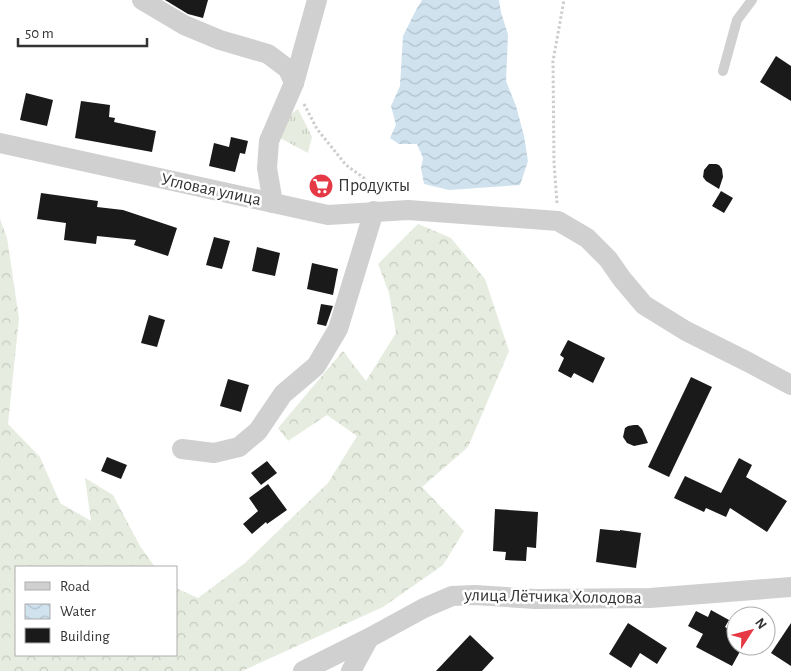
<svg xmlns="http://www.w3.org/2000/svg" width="791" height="671" font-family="'Alegreya Sans',sans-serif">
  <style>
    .forest { fill: url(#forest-crowns) }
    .park { fill: url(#park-tufts) }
    .water { fill: url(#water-waves) }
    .building { fill: #1a1a1a }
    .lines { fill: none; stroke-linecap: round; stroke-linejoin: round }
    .path { stroke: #cdcdcd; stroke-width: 3; stroke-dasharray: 2.5 2.5; stroke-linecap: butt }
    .lane { stroke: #d0d0d0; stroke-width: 10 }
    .street { stroke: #d0d0d0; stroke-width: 20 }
    .labels { text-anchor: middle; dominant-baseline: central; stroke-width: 5; stroke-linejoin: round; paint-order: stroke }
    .poi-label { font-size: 18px; fill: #333; stroke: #fff; text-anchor: start }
    .street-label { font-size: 18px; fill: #333; stroke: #fff }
  </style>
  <defs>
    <pattern id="forest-crowns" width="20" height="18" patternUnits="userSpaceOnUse" patternTransform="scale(1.25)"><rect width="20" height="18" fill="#e6ecdf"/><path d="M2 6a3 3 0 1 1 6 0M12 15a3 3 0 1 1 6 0" fill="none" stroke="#c6cbc0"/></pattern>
    <pattern id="park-tufts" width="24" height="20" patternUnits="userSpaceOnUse" patternTransform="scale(1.25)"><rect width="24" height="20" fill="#e6ecdf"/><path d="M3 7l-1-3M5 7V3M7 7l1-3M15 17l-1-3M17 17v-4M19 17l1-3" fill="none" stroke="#c6cbc0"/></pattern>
    <pattern id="water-waves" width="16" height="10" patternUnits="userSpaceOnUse" patternTransform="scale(1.25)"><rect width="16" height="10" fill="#cfe2ee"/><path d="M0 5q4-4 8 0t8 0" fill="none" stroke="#b2c2cd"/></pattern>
  </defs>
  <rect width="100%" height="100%" fill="#fff"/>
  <path class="forest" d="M 0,219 L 7,238 L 19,318 L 8,424 L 40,457 L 60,503 L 91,521 L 85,478 L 113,495 L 140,546 L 155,567 L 16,567 L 16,655 L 176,655 L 176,588 L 198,598 L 245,563 L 328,483 L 357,436 L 327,415 L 288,441 L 278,428 L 343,351 L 366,381 L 396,333 L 389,293 L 378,264 L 418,224 L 451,238 L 485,279 L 509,351 L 468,447 L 422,487 L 464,531 L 443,565 L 383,607 L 242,671 L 0,671 Z"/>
  <path class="park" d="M 298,109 L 312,137 L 308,153 L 278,137 L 291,114 Z"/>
  <path class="water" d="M 422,0 L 499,0 L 501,12 L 508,35 L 506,81 L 516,106 L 524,136 L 528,161 L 520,185 L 449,190 L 424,184 L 421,168 L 423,158 L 417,144 L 399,144 L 390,138 L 396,125 L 391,106 L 400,86 L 403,36 L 416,10 Z"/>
  <g class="building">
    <path d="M 165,0 L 208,0 L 203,18 L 188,14 Z"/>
    <path d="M 776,56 L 791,66 L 791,101 L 760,82 Z"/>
    <path d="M 26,93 L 53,100 L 47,126 L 20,120 Z"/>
    <path d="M 81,101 L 110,105 L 109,117 L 115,118 L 114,122 L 156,131 L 152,152 L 75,138 Z"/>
    <path d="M 231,137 L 248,141 L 245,154 L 240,153 L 235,172 L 209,166 L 214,143 L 229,147 Z"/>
    <path d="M 709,164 L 716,164 L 719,165 L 722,169 L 723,177 L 719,189 L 706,181 L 703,177 L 704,170 Z"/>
    <path d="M 721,191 L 733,198 L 724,213 L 712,206 Z"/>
    <path d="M 41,193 L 98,201 L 97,207 L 123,210 L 177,228 L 168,256 L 134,245 L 136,240 L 97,236 L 96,244 L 64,240 L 66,223 L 37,219 Z"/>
    <path d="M 214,237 L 230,241 L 222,269 L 206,265 Z"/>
    <path d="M 257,247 L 280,253 L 275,276 L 252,271 Z"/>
    <path d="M 312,263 L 338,269 L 333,295 L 307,289 Z"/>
    <path d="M 321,304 L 333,306 L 326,326 L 317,324 Z"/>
    <path d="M 149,315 L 165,320 L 157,347 L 141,343 Z"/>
    <path d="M 568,340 L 605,358 L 593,383 L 574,373 L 571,378 L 558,371 L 564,358 L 560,355 Z"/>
    <path d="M 691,377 L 712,387 L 669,477 L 648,467 Z"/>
    <path d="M 228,379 L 249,385 L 241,412 L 220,406 Z"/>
    <path d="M 634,425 L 638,425 L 642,429 L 648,443 L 634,446 L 627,443 L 623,437 L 625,428 L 628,426 Z"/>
    <path d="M 107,457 L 127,465 L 121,479 L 101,471 Z"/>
    <path d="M 739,458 L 752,465 L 746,477 L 787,501 L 767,532 L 730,508 L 726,517 L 706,508 L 704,512 L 674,498 L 685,476 L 721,493 Z"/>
    <path d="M 267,461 L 277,473 L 261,485 L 251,473 Z"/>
    <path d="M 268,484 L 287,510 L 267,524 L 266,522 L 252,534 L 243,524 L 258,511 L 249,498 Z"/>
    <path d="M 495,509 L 538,512 L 536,548 L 527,547 L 526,561 L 505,560 L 506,552 L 493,551 Z"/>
    <path d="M 600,529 L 620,531 L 620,530 L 641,533 L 636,568 L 596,562 Z"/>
    <path d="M 711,610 L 729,620 L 725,627 L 736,633 L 736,646 L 743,646 L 732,666 L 696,647 L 703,634 L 688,626 L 696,611 L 708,617 Z"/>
    <path d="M 628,623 L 667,648 L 657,664 L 640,653 L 631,668 L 609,654 Z"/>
    <path d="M 791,623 L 791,666 L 771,653 Z"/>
    <path d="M 470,635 L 494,658 L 482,671 L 436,671 Z"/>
  </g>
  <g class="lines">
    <g class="path">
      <path d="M 304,104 L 317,129 L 346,165 L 364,178 L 369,195"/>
      <path d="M 557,203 L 554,163 L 553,61 L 564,0"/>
    </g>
    <path class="lane" d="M 723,71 L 737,20 L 752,0"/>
    <g class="street">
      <path d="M 142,0 L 184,25 L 220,40 L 268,54 L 288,69 L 294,83"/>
      <path d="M 0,143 L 328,215 L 408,210 L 558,221 L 587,238 L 608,259 L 622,279 L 644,305 L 686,331 L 748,362 L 791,385"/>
      <path d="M 273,203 L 267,168 L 269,141 L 294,83 L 317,0"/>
      <path d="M 182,449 L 214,453 L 239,447 L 258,431 L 283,394 L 316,366 L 338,329 L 374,211"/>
      <path d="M 303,671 L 369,638 L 424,608 L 452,596 L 475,595 L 535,599 L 650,598 L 791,587"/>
      <path d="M 351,671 L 369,638"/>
    </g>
  </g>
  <defs>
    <symbol id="supermarket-disc" viewBox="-11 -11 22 22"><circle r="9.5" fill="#e63946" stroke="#fff"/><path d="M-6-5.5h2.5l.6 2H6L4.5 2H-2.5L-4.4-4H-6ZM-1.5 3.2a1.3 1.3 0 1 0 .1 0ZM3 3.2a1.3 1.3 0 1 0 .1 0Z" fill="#fff"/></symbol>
  </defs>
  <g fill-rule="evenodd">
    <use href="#supermarket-disc" x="307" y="172" width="28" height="28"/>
  </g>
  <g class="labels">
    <g class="poi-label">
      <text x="338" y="186">Продукты</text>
    </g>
    <g class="street-label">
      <text transform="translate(211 190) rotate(12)">Угловая улица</text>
      <text transform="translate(553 597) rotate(1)">улица Лётчика Холодова</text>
    </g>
  </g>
  <rect x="15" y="566" width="162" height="90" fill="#ffffff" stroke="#adadad"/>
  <rect x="25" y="582" width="25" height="8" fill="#d0d0d0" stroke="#adadad"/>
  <text x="60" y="591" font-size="15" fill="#333333">Road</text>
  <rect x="25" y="604" width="25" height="15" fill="url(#water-waves)" stroke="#adadad"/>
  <text x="60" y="616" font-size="15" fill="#333333">Water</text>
  <rect x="25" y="628" width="25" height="15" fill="#1a1a1a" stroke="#adadad"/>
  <text x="60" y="641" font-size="15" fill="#333333">Building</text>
  <g transform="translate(751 631) rotate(54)"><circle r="24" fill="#ffffff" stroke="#adadad"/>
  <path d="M0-4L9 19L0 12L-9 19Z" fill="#e63946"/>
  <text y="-8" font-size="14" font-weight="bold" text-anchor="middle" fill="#333333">N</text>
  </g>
  <path d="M18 38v8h129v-8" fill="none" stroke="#333333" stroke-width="2.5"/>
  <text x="25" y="38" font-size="15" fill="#333333" stroke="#ffffff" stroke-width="4" paint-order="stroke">50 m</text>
</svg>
